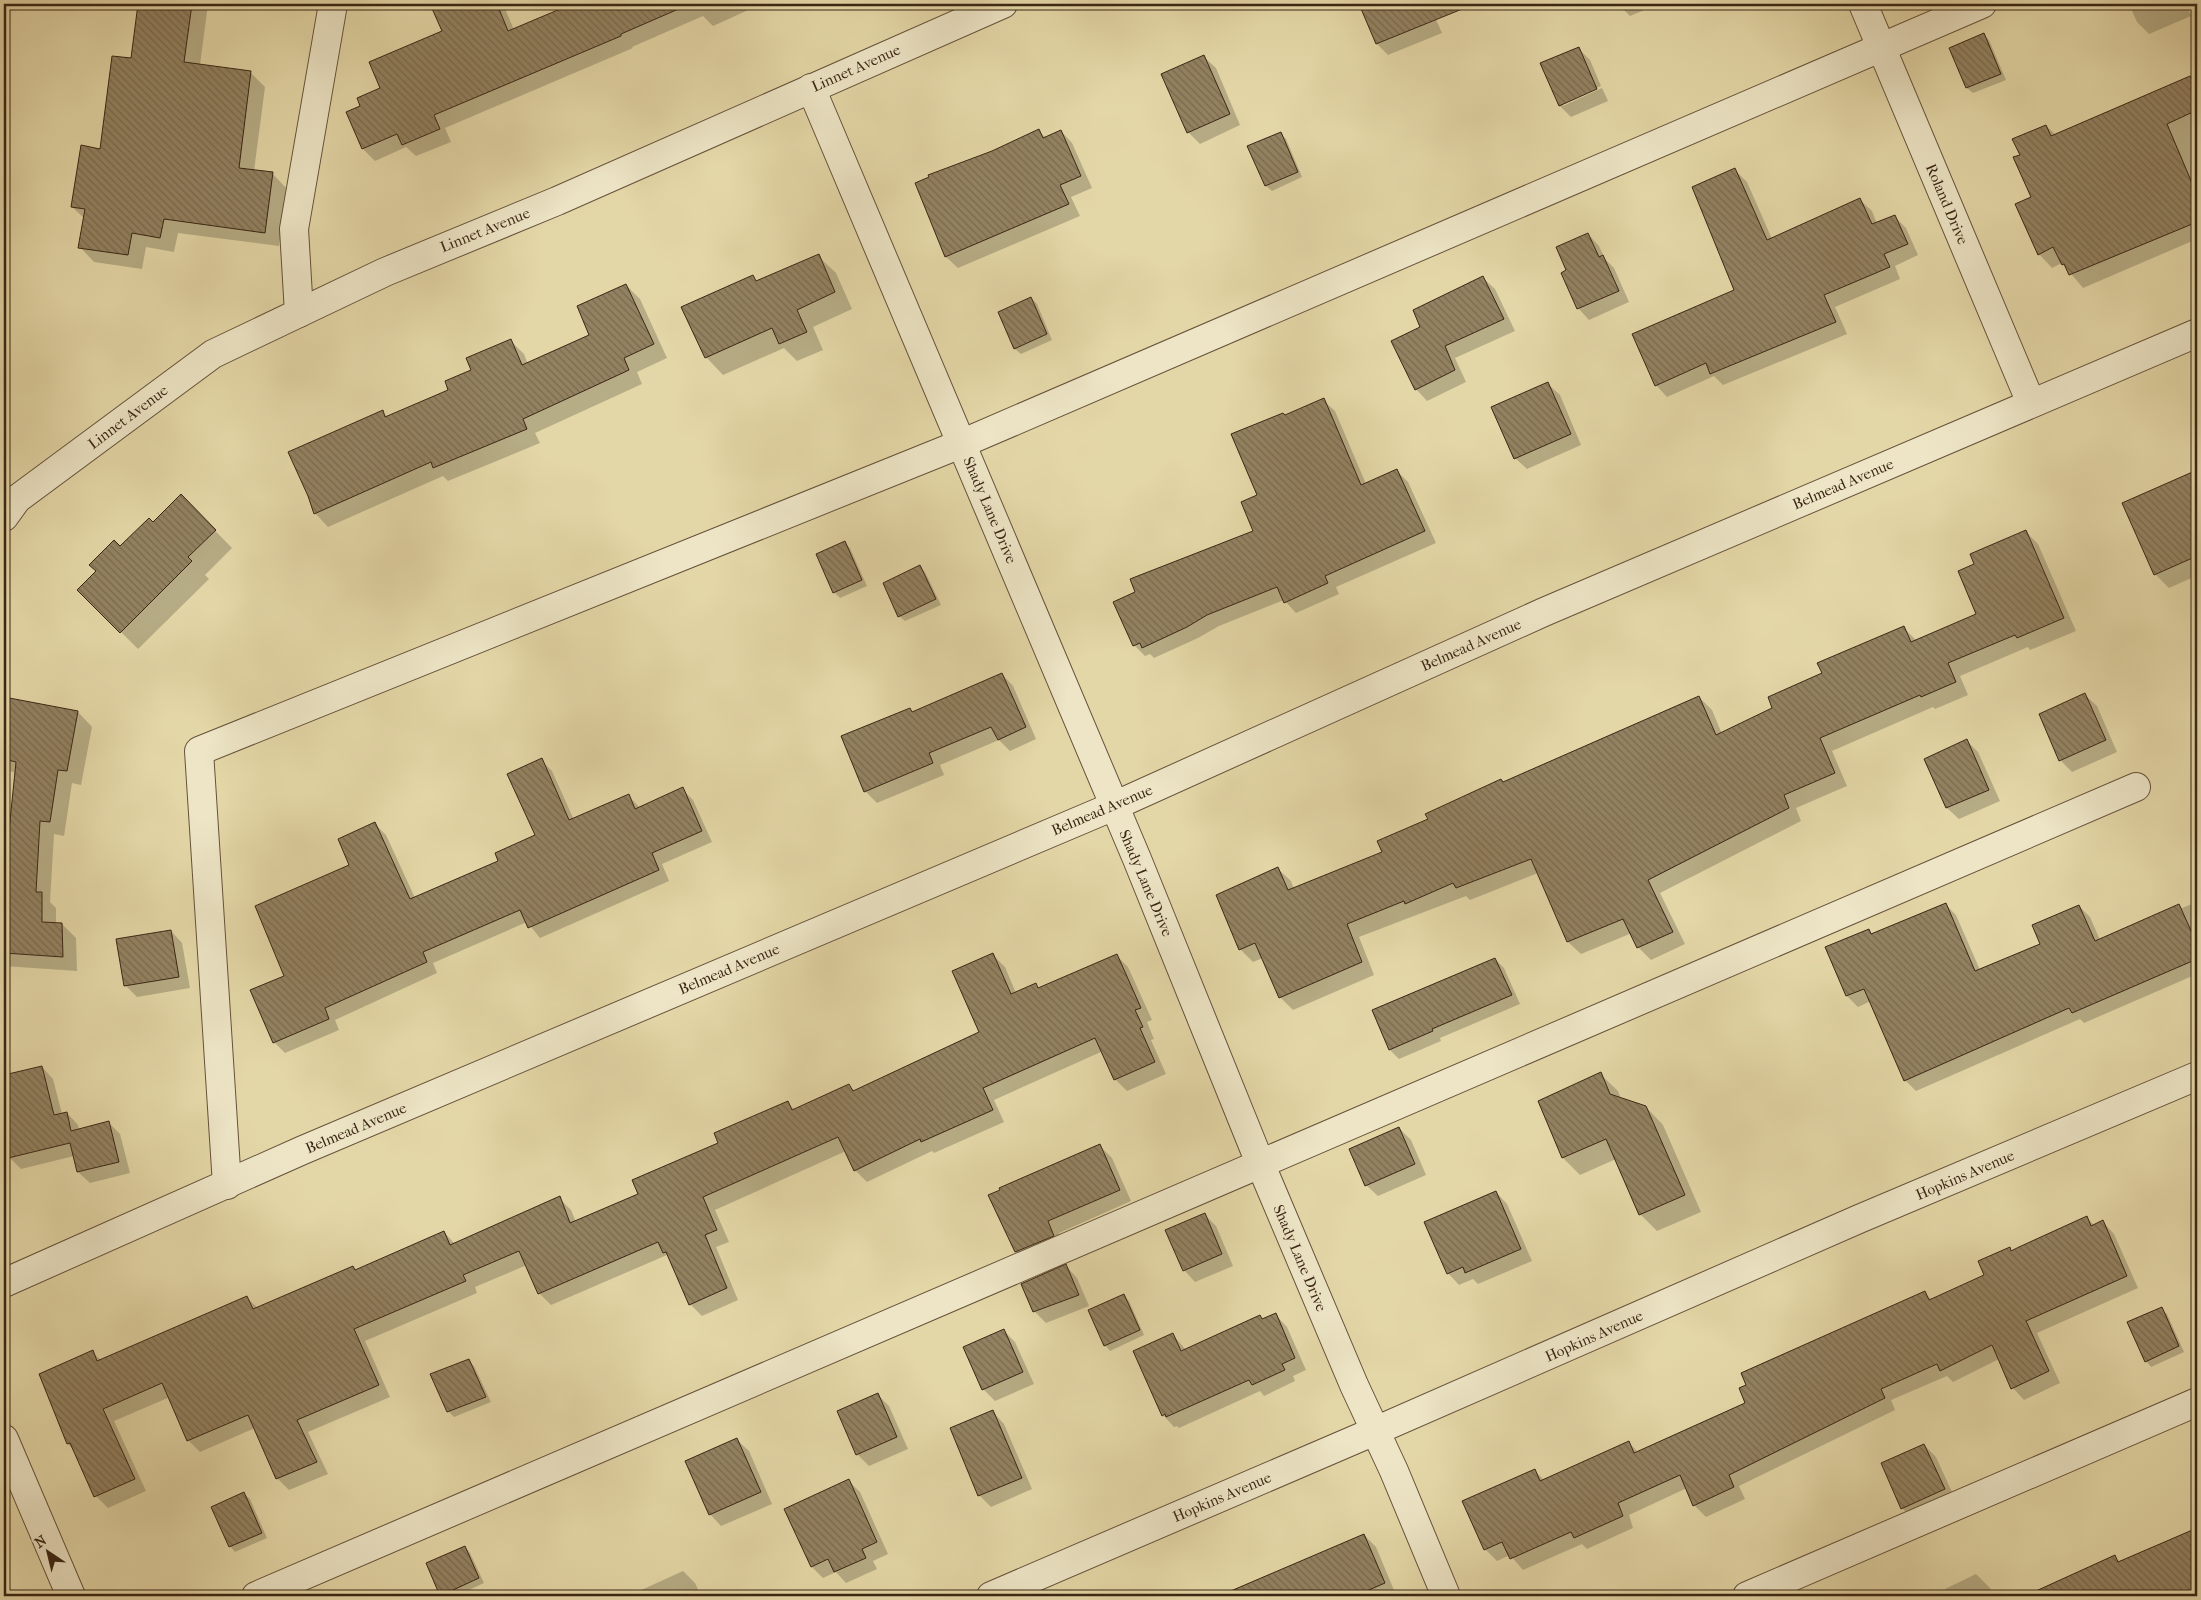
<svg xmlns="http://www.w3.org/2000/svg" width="2201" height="1600" font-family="'IM FELL French Canon',serif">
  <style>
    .shadow { fill: #0003 }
    .building { fill: url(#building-back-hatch); stroke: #3b2615 }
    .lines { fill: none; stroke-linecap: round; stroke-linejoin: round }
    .minor-casing { stroke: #65523a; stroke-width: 30 }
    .minor { stroke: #ede5c6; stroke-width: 28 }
    .labels { text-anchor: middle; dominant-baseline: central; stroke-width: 4; stroke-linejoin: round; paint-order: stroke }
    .street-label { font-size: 15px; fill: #3b2615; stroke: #ede5c6 }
  </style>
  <defs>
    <pattern id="building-back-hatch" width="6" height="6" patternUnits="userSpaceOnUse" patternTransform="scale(1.25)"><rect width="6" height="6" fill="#938261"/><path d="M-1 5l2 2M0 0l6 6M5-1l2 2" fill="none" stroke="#796a4f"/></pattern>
  </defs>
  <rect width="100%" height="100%" fill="#e4d7a7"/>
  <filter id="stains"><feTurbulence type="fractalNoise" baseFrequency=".004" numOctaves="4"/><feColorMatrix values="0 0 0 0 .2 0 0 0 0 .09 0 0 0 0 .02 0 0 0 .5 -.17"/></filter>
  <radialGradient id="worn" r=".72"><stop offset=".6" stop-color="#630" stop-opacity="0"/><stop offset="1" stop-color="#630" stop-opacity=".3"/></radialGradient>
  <g class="shadow">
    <path d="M 139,4 L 208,4 L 200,65 L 250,72 L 265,87 L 254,171 L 272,173 L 286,188 L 279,246 L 178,233 L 174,252 L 146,247 L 142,269 L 94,262 L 80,247 L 85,219 L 72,207 L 101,150 L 132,60 Z"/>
    <path d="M 431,4 L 503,4 L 514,30 L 575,4 L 753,4 L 755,7 L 713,26 L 703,16 L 632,47 L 633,48 L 445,128 L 451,142 L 416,156 L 406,147 L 375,161 L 363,149 L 348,112 L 361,106 L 443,32 Z"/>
    <path d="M 1360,4 L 1429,4 L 1442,33 L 1388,55 L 1377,44 Z"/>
    <path d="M 1618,4 L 1659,4 L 1630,16 Z"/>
    <path d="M 2129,4 L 2186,4 L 2191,16 L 2149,34 L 2137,22 Z"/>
    <path d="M 1984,35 L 1989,40 L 2006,80 L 1973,93 L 1967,88 L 1951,49 Z"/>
    <path d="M 1578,48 L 1590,60 L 1601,86 L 1563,103 L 1563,106 L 1602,88 L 1608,101 L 1571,117 L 1560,106 Z"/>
    <path d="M 1204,57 L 1216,68 L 1240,125 L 1200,144 L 1188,132 Z"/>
    <path d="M 2190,77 L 2197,85 L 2197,239 L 2083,288 L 2062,263 L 2052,268 L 2039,254 L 2033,198 L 2022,156 L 2046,126 L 2056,135 Z"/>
    <path d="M 1039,131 L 1046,138 L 1061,131 L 1072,143 L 1092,188 L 1071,197 L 1080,216 L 958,268 L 946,257 L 916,184 Z"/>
    <path d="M 1280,133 L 1286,139 L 1302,177 L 1272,191 L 1266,186 L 1249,147 Z"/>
    <path d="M 1735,170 L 1747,182 L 1772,239 L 1860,200 L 1872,211 L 1877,224 L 1894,216 L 1906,228 L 1918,255 L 1895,266 L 1900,279 L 1835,307 L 1847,334 L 1723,385 L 1714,376 L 1667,397 L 1656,385 L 1736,291 Z"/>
    <path d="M 1588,234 L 1599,246 L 1605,259 L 1614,268 L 1629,302 L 1589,320 L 1578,308 L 1568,271 Z"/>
    <path d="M 818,256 L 836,273 L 852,309 L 813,327 L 823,350 L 797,361 L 784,348 L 723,375 L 706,357 L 753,276 L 758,282 Z"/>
    <path d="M 1483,278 L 1495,289 L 1515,331 L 1455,358 L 1466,382 L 1427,401 L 1416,389 L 1421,327 Z"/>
    <path d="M 626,285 L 640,299 L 667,358 L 637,372 L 642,384 L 535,433 L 540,443 L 448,481 L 443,476 L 328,527 L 315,513 L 382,412 L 388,417 L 450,390 L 511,341 L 524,354 L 528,364 L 591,335 Z"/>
    <path d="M 1031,298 L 1037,304 L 1052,340 L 1021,354 L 1015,349 L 1000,313 Z"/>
    <path d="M 1548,384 L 1560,395 L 1581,445 L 1527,469 L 1515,458 Z"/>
    <path d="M 1323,400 L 1335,411 L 1366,484 L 1396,470 L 1408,482 L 1436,543 L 1336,587 L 1339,594 L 1296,613 L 1284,600 L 1219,626 L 1198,638 L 1154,658 L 1150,654 L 1145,656 L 1134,645 L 1255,531 L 1259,495 L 1285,417 Z"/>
    <path d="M 2197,470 L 2197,578 L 2196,576 L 2169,588 L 2155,574 L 2124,503 Z"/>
    <path d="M 181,496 L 232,548 L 205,575 L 209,579 L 138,649 L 79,590 L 120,548 L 153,524 Z"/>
    <path d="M 2025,531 L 2038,544 L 2076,631 L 2030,650 L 2028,647 L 1960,676 L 1968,695 L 1935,709 L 1933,707 L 1832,751 L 1847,786 L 1796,808 L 1801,821 L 1660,893 L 1685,944 L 1651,960 L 1638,947 L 1632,933 L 1581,954 L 1568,942 L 1538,873 L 1470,900 L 1466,896 L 1359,937 L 1374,975 L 1293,1010 L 1280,997 L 1263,958 L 1253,962 L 1240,949 L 1278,869 L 1291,881 L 1294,889 L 1384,852 L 1429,820 L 1503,783 L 1699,697 L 1712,710 L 1722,734 L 1774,708 L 1824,673 L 1903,627 L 1917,641 L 1978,614 L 1975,564 Z"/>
    <path d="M 845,543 L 850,548 L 867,586 L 840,598 L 834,592 L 818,555 Z"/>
    <path d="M 920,566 L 925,572 L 941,605 L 905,621 L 899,616 Z"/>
    <path d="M 1002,674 L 1013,686 L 1036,739 L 1010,751 L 999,740 L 940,765 L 944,775 L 877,803 L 865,791 L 910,710 L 914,713 Z"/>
    <path d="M 2085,695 L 2097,706 L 2117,752 L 2072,772 L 2060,760 Z"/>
    <path d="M 4,698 L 78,712 L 92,727 L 81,785 L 72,783 L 64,836 L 54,834 L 50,902 L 56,908 L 56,924 L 62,924 L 76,938 L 77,971 L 4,966 L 4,851 L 8,851 L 16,773 L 4,769 Z"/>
    <path d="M 1967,741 L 1978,752 L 2000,801 L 1959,819 L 1947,808 L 1926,759 Z"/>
    <path d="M 541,760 L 552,771 L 574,820 L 628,795 L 640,808 L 682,789 L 693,800 L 712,842 L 662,864 L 669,881 L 540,938 L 527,922 L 433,963 L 437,973 L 335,1020 L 339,1030 L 285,1053 L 274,1042 L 286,976 L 375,824 L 386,835 L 415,898 L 500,861 L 536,836 Z"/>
    <path d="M 2197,902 L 2197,974 L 2084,1023 L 2080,1019 L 1916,1091 L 1905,1080 L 1871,1001 L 1858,1007 L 1847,996 L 1827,948 L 1869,930 L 1872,934 L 1945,904 L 1956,915 L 1980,970 L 2042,944 L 2079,906 L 2090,917 L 2100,940 L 2179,905 L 2182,908 Z"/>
    <path d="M 171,931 L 182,943 L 190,988 L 137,997 L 125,985 Z"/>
    <path d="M 993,955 L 1005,967 L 1016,993 L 1035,984 L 1040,989 L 1116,955 L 1128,967 L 1152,1020 L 1147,1022 L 1154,1039 L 1151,1040 L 1166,1074 L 1127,1091 L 1115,1079 L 1103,1051 L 994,1100 L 1004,1122 L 934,1153 L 932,1151 L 867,1182 L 855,1170 L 846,1151 L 715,1210 L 729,1242 L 716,1247 L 738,1300 L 702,1316 L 690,1304 L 670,1258 L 667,1255 L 551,1305 L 539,1293 L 527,1265 L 475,1287 L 477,1293 L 365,1341 L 390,1397 L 308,1432 L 328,1474 L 289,1490 L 277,1478 L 255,1428 L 200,1452 L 188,1440 L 170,1397 L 114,1421 L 146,1491 L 108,1508 L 96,1496 L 75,1451 L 68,1444 L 92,1352 L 101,1360 L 247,1298 L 258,1308 L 353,1267 L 357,1271 L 444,1232 L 455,1244 L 559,1198 L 571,1210 L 576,1222 L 640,1194 L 787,1102 L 795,1110 L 849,1086 L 855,1091 L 980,1032 Z"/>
    <path d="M 1495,959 L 1504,968 L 1520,1004 L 1440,1038 L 1441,1041 L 1399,1059 L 1390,1050 L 1373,1011 Z"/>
    <path d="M 42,1067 L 53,1079 L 62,1114 L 67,1113 L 78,1125 L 79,1130 L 109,1123 L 120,1134 L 130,1173 L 90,1183 L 78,1172 L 74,1156 L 21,1169 L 9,1157 L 4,1137 L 4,1077 Z"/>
    <path d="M 1600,1074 L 1618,1091 L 1621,1099 L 1646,1107 L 1663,1125 L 1701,1212 L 1657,1231 L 1640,1214 L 1616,1159 L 1580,1175 L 1563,1158 L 1540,1102 Z"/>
    <path d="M 1399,1128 L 1411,1140 L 1426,1175 L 1378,1196 L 1366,1185 Z"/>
    <path d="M 1100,1146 L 1112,1158 L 1131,1201 L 1059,1233 L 1065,1247 L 1028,1263 L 1016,1251 L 990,1196 Z"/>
    <path d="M 1496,1192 L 1507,1204 L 1532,1261 L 1478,1284 L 1473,1279 L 1459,1285 L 1448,1273 Z"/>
    <path d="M 1204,1214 L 1216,1226 L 1233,1266 L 1195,1282 L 1184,1270 Z"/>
    <path d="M 2087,1218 L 2094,1225 L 2103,1222 L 2114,1234 L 2138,1288 L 2037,1333 L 2060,1383 L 2024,1400 L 2013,1388 L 1999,1359 L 1953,1382 L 1947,1376 L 1891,1400 L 1895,1410 L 1739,1486 L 1745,1499 L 1706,1517 L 1695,1506 L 1687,1488 L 1629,1515 L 1633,1528 L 1587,1549 L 1582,1544 L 1523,1570 L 1510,1555 L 1497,1561 L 1485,1549 L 1534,1470 L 1544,1480 L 1629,1443 L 1638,1452 L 1747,1403 L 1925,1293 L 1932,1300 L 1986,1275 L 2010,1249 L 2013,1251 Z"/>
    <path d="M 1066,1266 L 1077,1278 L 1089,1306 L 1046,1323 L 1034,1311 Z"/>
    <path d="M 1124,1296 L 1129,1301 L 1144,1335 L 1110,1351 L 1105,1345 Z"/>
    <path d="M 2161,1309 L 2167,1314 L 2184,1352 L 2151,1367 L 2146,1361 Z"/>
    <path d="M 1276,1315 L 1287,1327 L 1306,1370 L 1293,1376 L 1295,1381 L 1264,1396 L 1260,1391 L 1179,1428 L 1177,1426 L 1174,1427 L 1163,1415 L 1173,1335 L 1186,1350 L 1260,1317 L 1263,1320 Z"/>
    <path d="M 1004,1331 L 1015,1342 L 1034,1384 L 995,1401 L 983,1389 Z"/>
    <path d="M 469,1361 L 474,1366 L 491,1402 L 454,1417 L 448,1411 Z"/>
    <path d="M 878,1395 L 889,1406 L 908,1449 L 869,1466 L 857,1454 L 839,1412 Z"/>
    <path d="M 993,1412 L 1004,1424 L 1032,1489 L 991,1507 L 979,1495 Z"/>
    <path d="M 737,1440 L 749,1451 L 772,1504 L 721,1526 L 710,1514 Z"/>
    <path d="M 1924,1445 L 1936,1457 L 1956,1501 L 1914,1520 L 1902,1508 Z"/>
    <path d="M 849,1481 L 860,1492 L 888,1554 L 873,1561 L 877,1569 L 846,1583 L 836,1572 L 823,1578 L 812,1567 Z"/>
    <path d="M 244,1494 L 250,1499 L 267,1538 L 235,1552 L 230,1546 Z"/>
    <path d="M 2197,1525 L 2197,1596 L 2028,1596 L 2114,1556 L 2120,1562 L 2194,1531 L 2192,1527 Z"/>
    <path d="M 1364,1535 L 1376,1547 L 1396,1595 L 1393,1596 L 1223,1596 Z"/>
    <path d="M 465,1547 L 470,1553 L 484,1583 L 456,1596 L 442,1596 L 441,1595 Z"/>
    <path d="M 683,1571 L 695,1583 L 701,1596 L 639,1596 L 637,1592 Z"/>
    <path d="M 1976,1574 L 1990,1588 L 1993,1596 L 1948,1596 L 1945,1589 Z"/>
  </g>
  <g class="building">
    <path d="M 138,4 L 192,4 L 184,62 L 251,71 L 239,168 L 273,172 L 265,233 L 164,219 L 160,238 L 132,233 L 128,255 L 78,248 L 85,209 L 71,207 L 81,145 L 100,149 L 112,56 L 131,58 Z"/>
    <path d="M 430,4 L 497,4 L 508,31 L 572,4 L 690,4 L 621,34 L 621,36 L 434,115 L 440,129 L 402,145 L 397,134 L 362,149 L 346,112 L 360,106 L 357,98 L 380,88 L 369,62 L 442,31 Z"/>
    <path d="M 1359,4 L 1472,4 L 1472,5 L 1376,44 Z"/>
    <path d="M 1984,33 L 2001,74 L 1966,88 L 1949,48 Z"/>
    <path d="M 1579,47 L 1597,89 L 1559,106 L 1540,63 Z"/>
    <path d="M 1204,55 L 1230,114 L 1187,133 L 1161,74 Z"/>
    <path d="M 2190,76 L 2197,92 L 2197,110 L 2167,124 L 2197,195 L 2197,222 L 2069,275 L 2064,264 L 2062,265 L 2053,247 L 2038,255 L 2015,204 L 2031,197 L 2013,157 L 2020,155 L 2012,139 L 2046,125 L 2051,136 Z"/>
    <path d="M 1039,129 L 1043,138 L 1061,130 L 1081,176 L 1060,185 L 1069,204 L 945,257 L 915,183 L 929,177 L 928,175 L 992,151 Z"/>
    <path d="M 1281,132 L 1298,172 L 1265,186 L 1247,146 Z"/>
    <path d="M 1735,168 L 1767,240 L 1860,198 L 1872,224 L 1895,215 L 1908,244 L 1884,254 L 1890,267 L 1824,295 L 1836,322 L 1710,374 L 1706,363 L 1655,386 L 1632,334 L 1734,290 L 1692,187 Z"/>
    <path d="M 1588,233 L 1599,257 L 1603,255 L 1619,291 L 1577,309 L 1561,273 L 1566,270 L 1556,247 Z"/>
    <path d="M 819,254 L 835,292 L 797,310 L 807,332 L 779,344 L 772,328 L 705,358 L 681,307 L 753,275 L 756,281 Z"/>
    <path d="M 1483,276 L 1504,319 L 1445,346 L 1455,370 L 1415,390 L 1391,341 L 1420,327 L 1413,310 Z"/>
    <path d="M 626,284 L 654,344 L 624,358 L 629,370 L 523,419 L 527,429 L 433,468 L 431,462 L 314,514 L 308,496 L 288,452 L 383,410 L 385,417 L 448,390 L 445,381 L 471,370 L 466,358 L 511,339 L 522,365 L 589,335 L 577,306 Z"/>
    <path d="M 1031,297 L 1047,334 L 1014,349 L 998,312 Z"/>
    <path d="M 1548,382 L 1571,434 L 1514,459 L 1491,407 Z"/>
    <path d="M 1324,398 L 1361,485 L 1397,469 L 1425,531 L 1325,576 L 1328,583 L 1284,603 L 1277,587 L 1207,615 L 1187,627 L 1142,648 L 1140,643 L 1133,646 L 1113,602 L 1135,592 L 1130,579 L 1253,531 L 1241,502 L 1257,495 L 1231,434 L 1283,413 L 1285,415 Z"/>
    <path d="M 2197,470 L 2197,556 L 2154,575 L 2122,503 Z"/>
    <path d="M 181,494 L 216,530 L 188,557 L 192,561 L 120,633 L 77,590 L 96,571 L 89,565 L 114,540 L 120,546 L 149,518 L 153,522 Z"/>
    <path d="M 2026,530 L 2064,618 L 2017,638 L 2015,635 L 1948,663 L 1956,682 L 1921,697 L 1920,695 L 1820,738 L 1835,773 L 1784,795 L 1789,808 L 1648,880 L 1673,932 L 1637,948 L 1623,919 L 1567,942 L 1531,859 L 1456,888 L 1453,883 L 1405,904 L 1404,901 L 1347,924 L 1362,962 L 1279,998 L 1255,943 L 1239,950 L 1216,895 L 1278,867 L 1288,890 L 1382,852 L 1377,841 L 1428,819 L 1425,814 L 1501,779 L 1503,782 L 1699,696 L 1716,735 L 1772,708 L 1768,697 L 1822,673 L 1817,663 L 1904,626 L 1911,642 L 1976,614 L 1958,571 L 1974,564 L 1970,554 Z"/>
    <path d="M 845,541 L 862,580 L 833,593 L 816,554 Z"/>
    <path d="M 920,565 L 936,599 L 898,617 L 883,583 Z"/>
    <path d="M 1002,673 L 1026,727 L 998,740 L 991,727 L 929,753 L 933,763 L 864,792 L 841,736 L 910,708 L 912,712 Z"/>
    <path d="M 2085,693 L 2106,740 L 2059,761 L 2039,714 Z"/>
    <path d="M 4,697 L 78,711 L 67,771 L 58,770 L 50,822 L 40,821 L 36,892 L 42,892 L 42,922 L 62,923 L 63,957 L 4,953 L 4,850 L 7,850 L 16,762 L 4,759 Z"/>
    <path d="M 1967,739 L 1989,790 L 1946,808 L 1924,759 Z"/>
    <path d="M 542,758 L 569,820 L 629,794 L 635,809 L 683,787 L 702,831 L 652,853 L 659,870 L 528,928 L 520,910 L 423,952 L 427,962 L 325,1008 L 329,1019 L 273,1043 L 250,990 L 284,976 L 255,906 L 349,865 L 338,839 L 375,822 L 410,899 L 498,861 L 495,853 L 535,835 L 507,774 Z"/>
    <path d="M 1946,903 L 1975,971 L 2040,944 L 2032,925 L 2079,905 L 2095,941 L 2179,904 L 2197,944 L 2197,959 L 2072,1013 L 2069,1008 L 1904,1081 L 1864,989 L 1846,996 L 1825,947 L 1869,929 L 1871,934 Z"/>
    <path d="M 171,930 L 179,977 L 124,986 L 116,939 Z"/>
    <path d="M 993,953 L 1011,994 L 1036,983 L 1038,988 L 1117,954 L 1141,1008 L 1135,1010 L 1143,1027 L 1140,1028 L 1155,1062 L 1114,1080 L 1095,1038 L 983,1088 L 993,1110 L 921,1142 L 920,1139 L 854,1171 L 838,1137 L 703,1197 L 717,1230 L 705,1235 L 727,1288 L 689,1305 L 666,1252 L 663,1253 L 658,1242 L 538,1294 L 519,1251 L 463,1275 L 466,1281 L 354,1329 L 379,1385 L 297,1420 L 317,1462 L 276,1479 L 248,1415 L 187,1441 L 162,1383 L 103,1409 L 135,1479 L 94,1497 L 70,1443 L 67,1444 L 39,1374 L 93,1350 L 97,1361 L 247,1296 L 253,1309 L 353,1266 L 355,1270 L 444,1231 L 450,1245 L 560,1196 L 570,1223 L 638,1194 L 632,1180 L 718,1143 L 714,1133 L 788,1101 L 792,1110 L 849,1084 L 853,1091 L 979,1032 L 952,971 Z"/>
    <path d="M 1495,958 L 1512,995 L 1432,1029 L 1433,1031 L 1389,1050 L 1372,1010 Z"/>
    <path d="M 42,1066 L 54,1115 L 67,1112 L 71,1131 L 109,1121 L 119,1162 L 77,1172 L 70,1143 L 4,1159 L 4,1075 Z"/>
    <path d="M 1601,1072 L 1610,1094 L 1646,1106 L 1685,1195 L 1639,1215 L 1606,1139 L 1562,1158 L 1538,1101 Z"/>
    <path d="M 1399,1127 L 1415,1164 L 1365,1186 L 1349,1149 Z"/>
    <path d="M 1100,1144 L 1120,1190 L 1048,1221 L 1054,1236 L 1015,1252 L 988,1195 L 1000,1190 L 999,1188 Z"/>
    <path d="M 1496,1191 L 1521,1249 L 1465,1273 L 1463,1267 L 1447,1274 L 1424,1222 Z"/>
    <path d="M 1205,1213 L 1222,1254 L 1183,1271 L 1165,1230 Z"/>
    <path d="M 2087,1216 L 2091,1226 L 2103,1220 L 2127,1276 L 2026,1321 L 2049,1371 L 2011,1389 L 1992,1345 L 1940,1371 L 1937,1364 L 1881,1389 L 1885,1398 L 1729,1475 L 1734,1487 L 1693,1506 L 1680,1475 L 1618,1503 L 1623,1516 L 1574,1538 L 1571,1532 L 1510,1559 L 1502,1542 L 1484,1550 L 1462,1501 L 1535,1469 L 1540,1481 L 1629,1441 L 1634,1453 L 1745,1403 L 1739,1388 L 1746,1385 L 1741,1373 L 1925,1291 L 1929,1300 L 1984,1275 L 1978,1261 L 2010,1247 L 2011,1251 L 2019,1247 Z"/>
    <path d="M 1066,1264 L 1079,1295 L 1033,1312 L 1021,1284 Z"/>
    <path d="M 1124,1294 L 1140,1330 L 1104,1346 L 1088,1310 Z"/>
    <path d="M 2162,1307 L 2179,1346 L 2145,1362 L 2127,1322 Z"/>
    <path d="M 1276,1313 L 1295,1358 L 1282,1364 L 1285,1370 L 1252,1385 L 1249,1380 L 1166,1417 L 1165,1414 L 1162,1416 L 1133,1351 L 1173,1333 L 1181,1351 L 1260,1315 L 1262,1319 Z"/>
    <path d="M 1004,1329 L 1023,1372 L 982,1390 L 963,1347 Z"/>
    <path d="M 469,1359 L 486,1397 L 447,1412 L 430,1374 Z"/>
    <path d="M 878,1393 L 897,1437 L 856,1455 L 837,1411 Z"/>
    <path d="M 993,1410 L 1022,1478 L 978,1496 L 950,1428 Z"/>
    <path d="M 737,1438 L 761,1492 L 709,1515 L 685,1461 Z"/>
    <path d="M 1924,1444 L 1945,1489 L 1901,1509 L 1881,1463 Z"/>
    <path d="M 849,1479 L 877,1542 L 862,1549 L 866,1558 L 834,1572 L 828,1559 L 811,1567 L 784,1509 Z"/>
    <path d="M 244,1492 L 262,1533 L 229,1547 L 211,1507 Z"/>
    <path d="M 2197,1528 L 2197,1596 L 2025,1596 L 2115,1555 L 2118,1562 Z"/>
    <path d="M 1364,1534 L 1385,1583 L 1355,1596 L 1219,1596 Z"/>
    <path d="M 465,1546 L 479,1578 L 440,1596 L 426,1563 Z"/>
  </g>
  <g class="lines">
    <defs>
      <g id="minor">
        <path d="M 1863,4 L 2031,403"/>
        <path d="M 811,88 L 1137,859 L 1260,1163 L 1354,1385 L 1394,1471 L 1446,1596"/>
        <path d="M 299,313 L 294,229 L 333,4"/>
        <path d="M 4,517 L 17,499 L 213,354 L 385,272 L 557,201 L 1003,4"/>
        <path d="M 227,1185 L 199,751 L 963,443 L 1982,4"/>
        <path d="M 4,1283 L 303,1150 L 1114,806 L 1544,612 L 2197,333"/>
        <path d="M 4,1439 L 71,1596"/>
        <path d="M 256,1596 L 2136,787"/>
        <path d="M 991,1596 L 1375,1431 L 1859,1219 L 2197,1076"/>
        <path d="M 1747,1596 L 2197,1402"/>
      </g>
    </defs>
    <use href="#minor" class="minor-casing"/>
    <use href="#minor" class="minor"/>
  </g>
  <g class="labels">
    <g class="street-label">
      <text transform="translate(856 68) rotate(-24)">Linnet Avenue</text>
      <text transform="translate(1947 204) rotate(67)">Roland Drive</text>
      <text transform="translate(485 230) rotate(-22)">Linnet Avenue</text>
      <text transform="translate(128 417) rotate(-37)">Linnet Avenue</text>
      <text transform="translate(1843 484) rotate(-23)">Belmead Avenue</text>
      <text transform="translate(990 510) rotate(67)">Shady Lane Drive</text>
      <text transform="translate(1471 645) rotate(-24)">Belmead Avenue</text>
      <text transform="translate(1102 810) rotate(-23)">Belmead Avenue</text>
      <text transform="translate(1146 883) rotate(67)">Shady Lane Drive</text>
      <text transform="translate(729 969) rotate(-23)">Belmead Avenue</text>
      <text transform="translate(356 1128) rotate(-23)">Belmead Avenue</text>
      <text transform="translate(1965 1175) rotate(-23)">Hopkins Avenue</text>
      <text transform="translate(1300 1258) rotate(67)">Shady Lane Drive</text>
      <text transform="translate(1594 1336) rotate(-24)">Hopkins Avenue</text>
      <text transform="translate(1222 1497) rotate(-23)">Hopkins Avenue</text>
    </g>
  </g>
  <rect width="2201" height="1600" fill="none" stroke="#e4d7a7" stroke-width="20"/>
  <rect x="5" y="5" width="2191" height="1590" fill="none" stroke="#3b2615" stroke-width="2.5"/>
  <rect x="10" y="10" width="2181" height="1580" fill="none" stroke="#3b2615"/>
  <g transform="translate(48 1552) rotate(325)" stroke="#ede5c6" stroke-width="4" paint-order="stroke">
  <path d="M0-4L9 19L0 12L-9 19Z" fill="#3b2615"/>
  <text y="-8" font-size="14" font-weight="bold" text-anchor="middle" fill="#3b2615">N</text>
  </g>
  <rect width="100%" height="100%" filter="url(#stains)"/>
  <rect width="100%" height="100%" fill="url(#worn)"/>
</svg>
